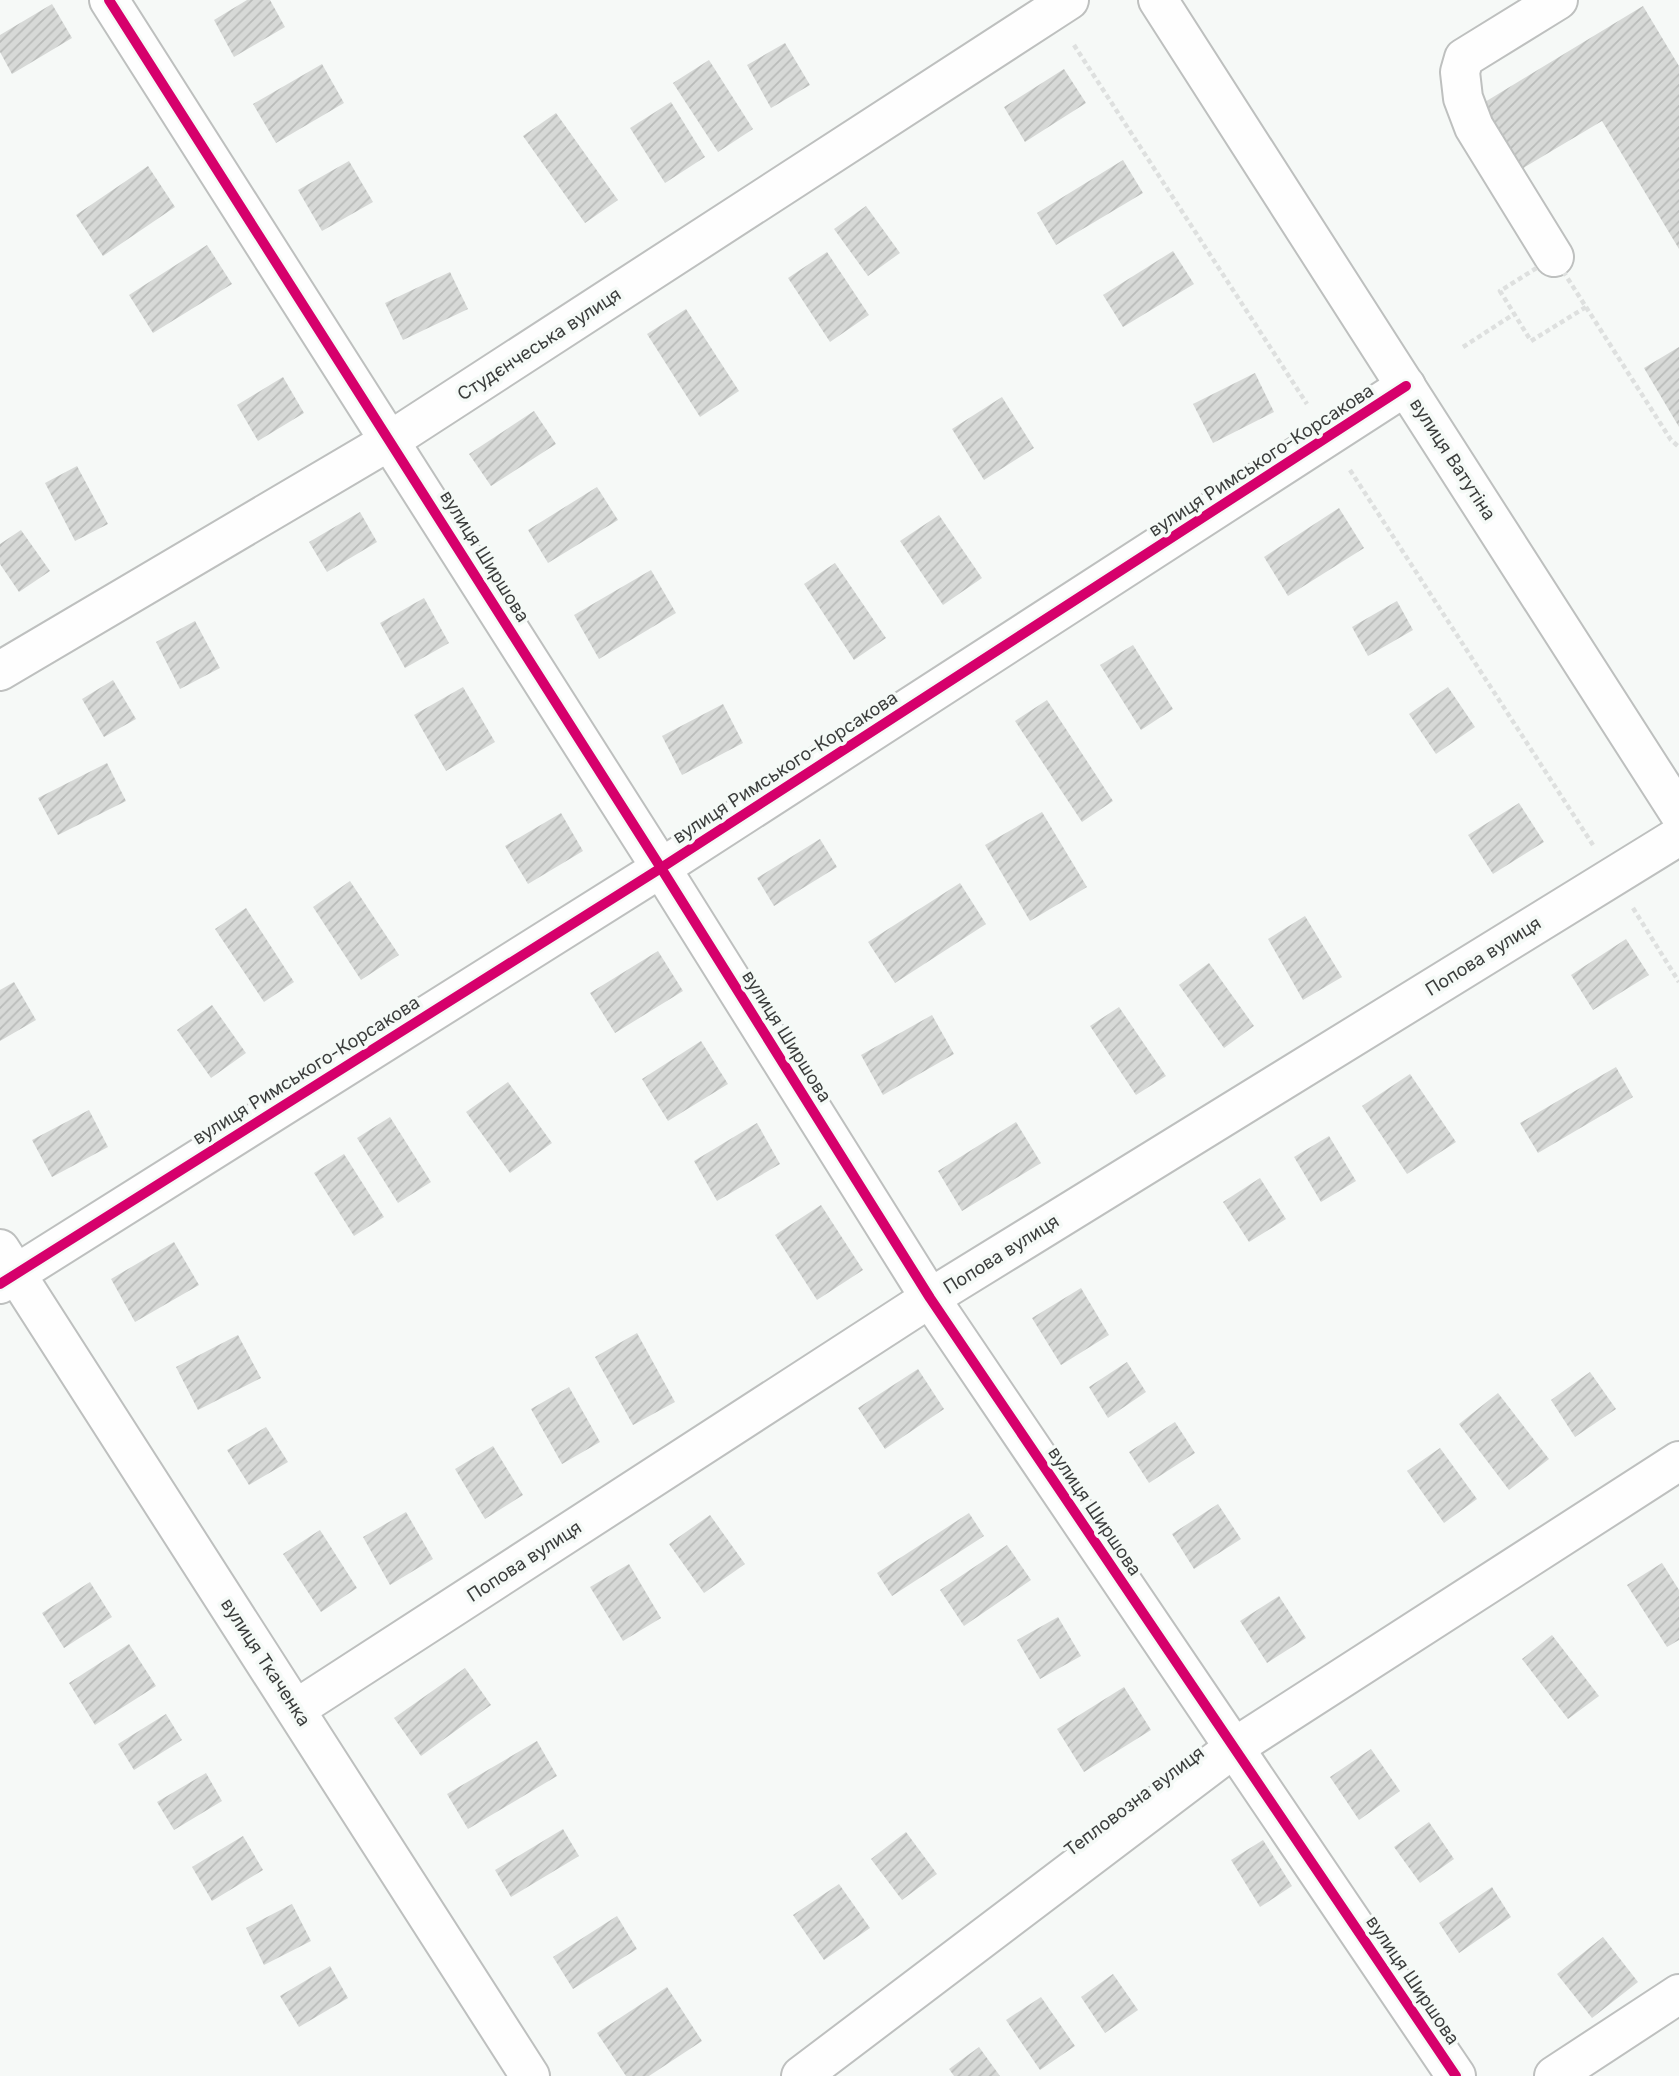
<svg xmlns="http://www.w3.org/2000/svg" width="1679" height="2076" font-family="Inter,sans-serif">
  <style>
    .building { fill: url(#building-hatch) }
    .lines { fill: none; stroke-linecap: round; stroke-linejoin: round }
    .minor-casing { stroke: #bec0bf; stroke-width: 42 }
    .path { stroke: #dee0df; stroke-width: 4.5; stroke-dasharray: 5 3.5; stroke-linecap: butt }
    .minor { stroke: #fefefe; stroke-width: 38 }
    .cycleway-casing { stroke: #f5faf7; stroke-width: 15 }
    .cycleway { stroke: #d6006c; stroke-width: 10 }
    .labels { text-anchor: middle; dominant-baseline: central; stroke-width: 7; stroke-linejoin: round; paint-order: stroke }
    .street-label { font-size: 18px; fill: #3b3d3c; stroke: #f5faf7 }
  </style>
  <defs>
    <pattern id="building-hatch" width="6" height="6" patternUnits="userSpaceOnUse" patternTransform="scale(1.75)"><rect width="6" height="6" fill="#d7d9d7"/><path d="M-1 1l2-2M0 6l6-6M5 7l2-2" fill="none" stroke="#b9bbb9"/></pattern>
  </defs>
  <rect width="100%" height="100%" fill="#f6f9f7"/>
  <g class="building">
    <path d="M 247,0 L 270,0 L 285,27 L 234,57 L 214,20 Z"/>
    <path d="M 52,4 L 72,38 L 12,74 L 0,52 L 0,35 Z"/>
    <path d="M 1643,6 L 1679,66 L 1679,249 L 1602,121 L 1520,170 L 1480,105 Z"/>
    <path d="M 785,43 L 810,85 L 771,108 L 747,65 Z"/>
    <path d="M 709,60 L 753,129 L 718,152 L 673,83 Z"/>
    <path d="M 322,64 L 344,103 L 276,143 L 253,104 Z"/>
    <path d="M 1064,69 L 1086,103 L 1025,142 L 1004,107 Z"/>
    <path d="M 671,102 L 705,157 L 665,183 L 630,128 Z"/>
    <path d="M 556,113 L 618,200 L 585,223 L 523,136 Z"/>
    <path d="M 1123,160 L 1143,193 L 1056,245 L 1037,213 Z"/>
    <path d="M 349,161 L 373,202 L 322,231 L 298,190 Z"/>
    <path d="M 148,166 L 175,207 L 103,256 L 76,215 Z"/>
    <path d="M 866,206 L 900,253 L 868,276 L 834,229 Z"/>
    <path d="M 207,245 L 232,284 L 153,333 L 129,295 Z"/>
    <path d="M 1173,251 L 1194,284 L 1123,327 L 1103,295 Z"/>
    <path d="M 827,252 L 869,315 L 830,342 L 788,278 Z"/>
    <path d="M 450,272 L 468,309 L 403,340 L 385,303 Z"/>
    <path d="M 686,309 L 739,391 L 700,417 L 647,334 Z"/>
    <path d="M 1679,347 L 1679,427 L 1644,368 Z"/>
    <path d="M 1255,373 L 1274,412 L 1213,443 L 1193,404 Z"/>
    <path d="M 283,377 L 304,413 L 258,441 L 237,405 Z"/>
    <path d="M 1002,397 L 1034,448 L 984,480 L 952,429 Z"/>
    <path d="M 534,411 L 556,444 L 491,486 L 469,454 Z"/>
    <path d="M 77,466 L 108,524 L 75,541 L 45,483 Z"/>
    <path d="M 597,487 L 618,520 L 548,563 L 528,530 Z"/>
    <path d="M 1339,508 L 1364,548 L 1288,596 L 1264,557 Z"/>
    <path d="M 360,512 L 377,542 L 327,572 L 309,542 Z"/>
    <path d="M 939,515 L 982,578 L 943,605 L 900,541 Z"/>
    <path d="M 21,530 L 50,571 L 19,592 L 0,564 L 0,544 Z"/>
    <path d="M 835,563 L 886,638 L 854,660 L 804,584 Z"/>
    <path d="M 651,570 L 676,613 L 599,659 L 574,615 Z"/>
    <path d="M 424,598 L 449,643 L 405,668 L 380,623 Z"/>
    <path d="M 1397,601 L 1413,630 L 1368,656 L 1352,627 Z"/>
    <path d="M 195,621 L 220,668 L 180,689 L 156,642 Z"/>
    <path d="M 1133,645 L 1173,709 L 1141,730 L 1100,665 Z"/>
    <path d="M 113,680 L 136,719 L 104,737 L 82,699 Z"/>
    <path d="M 463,687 L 495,742 L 446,771 L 414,715 Z"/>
    <path d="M 1448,687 L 1475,727 L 1436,754 L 1409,714 Z"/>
    <path d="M 1047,700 L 1113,801 L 1082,822 L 1015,721 Z"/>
    <path d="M 723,704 L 743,743 L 682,775 L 662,736 Z"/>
    <path d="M 107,763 L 126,801 L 58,835 L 38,798 Z"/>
    <path d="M 1519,803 L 1544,842 L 1493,874 L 1468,835 Z"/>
    <path d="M 1042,812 L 1087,887 L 1030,921 L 985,845 Z"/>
    <path d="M 561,813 L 583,851 L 528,884 L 505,846 Z"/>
    <path d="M 820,839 L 837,867 L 774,906 L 757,878 Z"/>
    <path d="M 350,881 L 399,955 L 361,980 L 313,907 Z"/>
    <path d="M 960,883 L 986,924 L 895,983 L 868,942 Z"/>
    <path d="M 246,908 L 294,982 L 264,1002 L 215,929 Z"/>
    <path d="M 1305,916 L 1342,977 L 1303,1000 L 1268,939 Z"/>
    <path d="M 1626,939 L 1649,975 L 1593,1010 L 1571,975 Z"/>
    <path d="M 658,951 L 683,991 L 615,1033 L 590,993 Z"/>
    <path d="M 1209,963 L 1254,1026 L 1224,1048 L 1179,985 Z"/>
    <path d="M 14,982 L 36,1020 L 0,1041 L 0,990 Z"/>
    <path d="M 212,1005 L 246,1053 L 211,1078 L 177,1030 Z"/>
    <path d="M 1119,1007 L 1166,1076 L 1136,1095 L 1090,1026 Z"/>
    <path d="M 932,1015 L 954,1054 L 883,1095 L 861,1055 Z"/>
    <path d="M 701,1041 L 728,1084 L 668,1121 L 642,1079 Z"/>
    <path d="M 1616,1067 L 1633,1097 L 1538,1153 L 1520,1123 Z"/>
    <path d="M 1410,1074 L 1456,1142 L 1407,1174 L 1362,1106 Z"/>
    <path d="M 508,1082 L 552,1143 L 510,1173 L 466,1112 Z"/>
    <path d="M 89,1110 L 108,1147 L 52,1177 L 32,1140 Z"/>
    <path d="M 390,1117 L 431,1182 L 398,1203 L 357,1138 Z"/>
    <path d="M 1016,1122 L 1041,1163 L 962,1211 L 938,1171 Z"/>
    <path d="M 757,1123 L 780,1164 L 717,1201 L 694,1161 Z"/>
    <path d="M 1329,1136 L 1356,1181 L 1321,1202 L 1294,1157 Z"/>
    <path d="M 344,1154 L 384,1217 L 354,1236 L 314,1173 Z"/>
    <path d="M 1260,1178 L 1286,1219 L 1249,1242 L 1223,1202 Z"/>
    <path d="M 821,1205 L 863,1270 L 817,1300 L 775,1235 Z"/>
    <path d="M 174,1242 L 199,1285 L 135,1322 L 111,1279 Z"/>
    <path d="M 1081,1288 L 1109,1335 L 1061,1365 L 1032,1318 Z"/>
    <path d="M 637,1333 L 675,1402 L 633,1425 L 595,1357 Z"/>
    <path d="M 238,1335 L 261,1378 L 198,1410 L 176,1367 Z"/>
    <path d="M 1127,1362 L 1146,1392 L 1108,1418 L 1089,1387 Z"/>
    <path d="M 918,1369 L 944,1409 L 885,1449 L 858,1408 Z"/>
    <path d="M 1590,1372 L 1616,1409 L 1575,1437 L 1551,1400 Z"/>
    <path d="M 569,1387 L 600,1442 L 562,1464 L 531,1409 Z"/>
    <path d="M 1498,1393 L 1549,1459 L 1509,1490 L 1459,1424 Z"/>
    <path d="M 1175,1422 L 1195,1453 L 1149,1483 L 1129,1452 Z"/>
    <path d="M 266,1427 L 288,1462 L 249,1485 L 227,1450 Z"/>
    <path d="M 493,1446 L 523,1495 L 485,1519 L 455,1469 Z"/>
    <path d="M 1440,1448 L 1477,1499 L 1444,1523 L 1407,1471 Z"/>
    <path d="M 1218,1504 L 1241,1539 L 1194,1569 L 1172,1534 Z"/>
    <path d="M 406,1512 L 433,1559 L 390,1585 L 363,1537 Z"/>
    <path d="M 969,1513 L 984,1536 L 892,1596 L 877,1573 Z"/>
    <path d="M 710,1515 L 745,1564 L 704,1593 L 669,1544 Z"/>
    <path d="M 320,1530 L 357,1588 L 321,1612 L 283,1554 Z"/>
    <path d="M 1007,1545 L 1031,1580 L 964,1626 L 940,1590 Z"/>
    <path d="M 1662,1563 L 1679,1590 L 1679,1640 L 1667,1647 L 1627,1585 Z"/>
    <path d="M 629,1564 L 661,1618 L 623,1641 L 590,1587 Z"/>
    <path d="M 90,1582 L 112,1617 L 64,1648 L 42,1613 Z"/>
    <path d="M 1279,1596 L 1306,1638 L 1267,1663 L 1240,1621 Z"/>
    <path d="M 1058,1617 L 1081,1656 L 1040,1679 L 1017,1640 Z"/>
    <path d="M 1552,1635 L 1599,1696 L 1568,1719 L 1522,1659 Z"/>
    <path d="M 129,1644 L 156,1686 L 95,1725 L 69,1683 Z"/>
    <path d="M 465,1668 L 491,1705 L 421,1756 L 394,1718 Z"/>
    <path d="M 1124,1687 L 1151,1730 L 1084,1772 L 1057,1729 Z"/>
    <path d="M 166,1714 L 182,1740 L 134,1770 L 118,1744 Z"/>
    <path d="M 537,1741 L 557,1776 L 468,1829 L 447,1794 Z"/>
    <path d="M 1371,1749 L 1400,1791 L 1359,1820 L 1330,1777 Z"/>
    <path d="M 206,1773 L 222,1801 L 174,1830 L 157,1802 Z"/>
    <path d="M 1429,1822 L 1454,1859 L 1420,1883 L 1394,1847 Z"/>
    <path d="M 563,1829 L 579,1856 L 511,1897 L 495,1870 Z"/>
    <path d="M 906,1832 L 937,1874 L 902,1900 L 871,1859 Z"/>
    <path d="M 243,1836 L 263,1870 L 212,1901 L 192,1867 Z"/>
    <path d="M 1263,1840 L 1292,1886 L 1260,1907 L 1231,1860 Z"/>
    <path d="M 839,1884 L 870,1928 L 824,1960 L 793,1915 Z"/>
    <path d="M 1492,1887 L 1511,1917 L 1459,1953 L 1439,1923 Z"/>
    <path d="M 292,1904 L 311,1941 L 264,1965 L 246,1928 Z"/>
    <path d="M 617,1916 L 637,1949 L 573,1989 L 553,1957 Z"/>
    <path d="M 1603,1937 L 1638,1982 L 1592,2018 L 1557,1974 Z"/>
    <path d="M 330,1966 L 348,1998 L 299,2027 L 280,1996 Z"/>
    <path d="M 1113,1974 L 1138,2010 L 1105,2033 L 1081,1997 Z"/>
    <path d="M 667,1987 L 702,2041 L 649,2076 L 626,2076 L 597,2033 Z"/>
    <path d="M 1041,1997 L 1075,2046 L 1040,2070 L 1006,2020 Z"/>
    <path d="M 979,2047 L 1000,2076 L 954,2076 L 949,2069 Z"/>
  </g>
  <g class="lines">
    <defs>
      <g id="minor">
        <path d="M 109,0 L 661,868 L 930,1298 L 1456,2076"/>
        <path d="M 1158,0 L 1679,813"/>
        <path d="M 1554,257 L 1474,127 L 1463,98 L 1460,72 L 1464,58 L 1558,0"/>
        <path d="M 0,671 L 391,440 L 1069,0"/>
        <path d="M 0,1249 L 530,2076"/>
        <path d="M 0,1284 L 661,868 L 1406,386"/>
        <path d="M 296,1709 L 930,1298 L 1679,836"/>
        <path d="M 801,2076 L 1235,1747 L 1679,1461"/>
        <path d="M 1554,2076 L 1679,1994"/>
      </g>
    </defs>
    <use href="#minor" class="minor-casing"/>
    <g class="path">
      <path d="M 1074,45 L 1307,404"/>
      <path d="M 1554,257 L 1586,307 L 1531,341 L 1500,291 Z"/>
      <path d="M 1586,307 L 1671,440 L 1679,447"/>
      <path d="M 1463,347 L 1514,314"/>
      <path d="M 1350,470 L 1593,845"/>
      <path d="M 1633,908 L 1679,982"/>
    </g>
    <use href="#minor" class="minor"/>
    <defs>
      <g id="cycleway">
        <path d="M 109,0 L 661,868 L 930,1298 L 1456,2076"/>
        <path d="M 0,1284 L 661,868 L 1406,386"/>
      </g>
    </defs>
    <use href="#cycleway" class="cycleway-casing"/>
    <use href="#cycleway" class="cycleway"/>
  </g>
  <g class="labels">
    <g class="street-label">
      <text transform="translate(539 344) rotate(-33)">Студєнчеська вулиця</text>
      <text transform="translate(1453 459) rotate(57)">вулиця Ватутіна</text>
      <text transform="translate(1261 460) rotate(-33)">вулиця Римського-Корсакова</text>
      <text transform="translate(485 556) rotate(58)">вулиця Ширшова</text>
      <text transform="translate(785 767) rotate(-33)">вулиця Римського-Корсакова</text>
      <text transform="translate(1483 956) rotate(-32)">Попова вулиця</text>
      <text transform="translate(787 1036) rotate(58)">вулиця Ширшова</text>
      <text transform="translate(306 1070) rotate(-32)">вулиця Римського-Корсакова</text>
      <text transform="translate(1001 1254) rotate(-32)">Попова вулиця</text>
      <text transform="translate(1095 1511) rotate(56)">вулиця Ширшова</text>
      <text transform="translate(524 1561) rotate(-33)">Попова вулиця</text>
      <text transform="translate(266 1662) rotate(57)">вулиця Ткаченка</text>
      <text transform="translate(1134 1801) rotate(-37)">Тепловозна вулиця</text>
      <text transform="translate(1413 1980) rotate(56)">вулиця Ширшова</text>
    </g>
  </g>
</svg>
